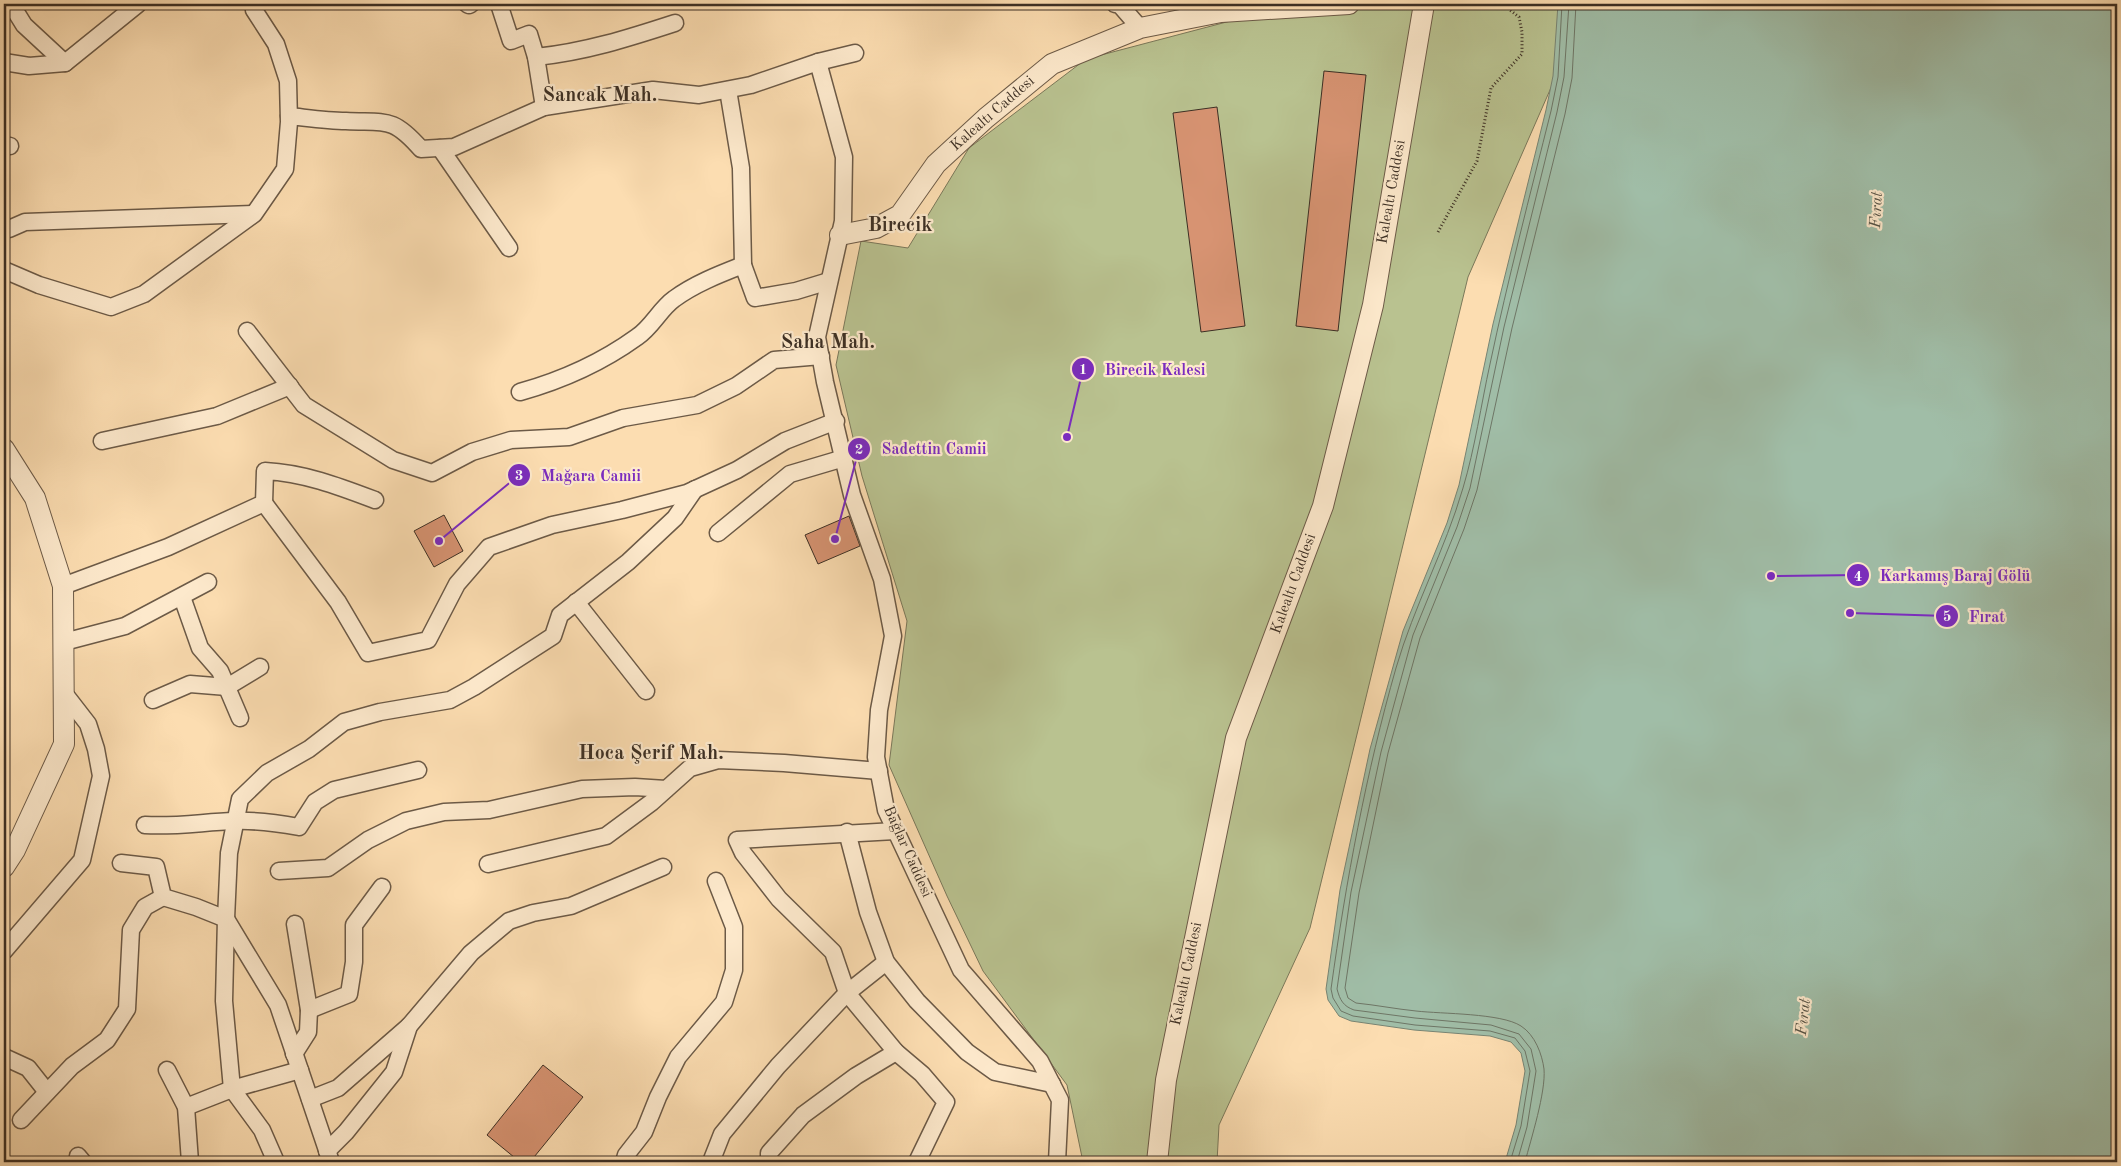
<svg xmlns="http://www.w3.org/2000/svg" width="2121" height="1166" font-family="'Old Standard TT',serif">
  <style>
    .green { fill: #b9c290; stroke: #7a785a }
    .water { fill: #a0bda7; stroke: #788473 }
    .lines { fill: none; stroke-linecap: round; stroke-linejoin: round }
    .shore { stroke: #6e7666; stroke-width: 1 }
    .building { fill: #d79372; stroke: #3c2f24 }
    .minor-casing { stroke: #6c5a47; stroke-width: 19 }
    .tertiary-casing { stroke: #6c5a47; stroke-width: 22 }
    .path { stroke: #3c2f24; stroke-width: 3; stroke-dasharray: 1 2.5; stroke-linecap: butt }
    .minor { stroke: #fde9cc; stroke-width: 16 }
    .tertiary { stroke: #fde9cc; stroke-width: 20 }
    .labels { text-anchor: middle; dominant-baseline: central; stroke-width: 4.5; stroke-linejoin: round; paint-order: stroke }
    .street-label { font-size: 15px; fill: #3c2f24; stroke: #fde9cc }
    .water-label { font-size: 16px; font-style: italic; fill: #555245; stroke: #fde9cc }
    .district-label { font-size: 20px; font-weight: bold; fill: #3c2f24; stroke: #fde9cc }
    .leader { fill: none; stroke: #7b2cbf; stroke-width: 2 }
    .callout-dot { fill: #7b2cbf; stroke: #fde9cc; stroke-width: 2 }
    .mark-label { font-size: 15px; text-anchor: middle; font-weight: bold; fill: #fff }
    .callout-label { font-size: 16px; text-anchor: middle; font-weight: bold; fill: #7b2cbf; stroke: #fde9cc; stroke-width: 4.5; stroke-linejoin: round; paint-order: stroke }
  </style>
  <rect width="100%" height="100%" fill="#fcddb1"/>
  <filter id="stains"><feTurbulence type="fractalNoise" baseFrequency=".004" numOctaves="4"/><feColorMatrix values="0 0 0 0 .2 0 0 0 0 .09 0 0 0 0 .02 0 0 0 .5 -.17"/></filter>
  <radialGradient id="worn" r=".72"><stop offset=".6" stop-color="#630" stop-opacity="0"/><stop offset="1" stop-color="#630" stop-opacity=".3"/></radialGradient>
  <path class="green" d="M 1295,4 L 1585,4 L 1582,17 L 1468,277 L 1310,928 L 1219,1125 L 1217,1162 L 1083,1162 L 1067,1085 L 983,971 L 947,896 L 889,765 L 907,621 L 862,476 L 836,365 L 861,241 L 908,248 L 969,148 L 1086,59 Z"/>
  <path class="water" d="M 1558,4 L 2117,4 L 2117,1147 L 2111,1162 L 1505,1162 L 1516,1125 L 1525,1071 L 1521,1053 L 1511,1042 L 1490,1036 L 1414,1030 L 1351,1021 L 1339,1016 L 1328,1000 L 1326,989 L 1340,890 L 1370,749 L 1403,631 L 1447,523 L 1459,485 L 1493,324 L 1546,110 L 1553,76 Z"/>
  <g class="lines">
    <g class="shore">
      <path d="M 1510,1162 L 1521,1126 L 1530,1071 L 1525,1051 L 1515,1038 L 1490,1031 L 1415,1025 L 1353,1016 L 1341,1011 L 1333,998 L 1331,989 C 1346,881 1366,773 1396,668 C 1414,606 1445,550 1463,488 C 1475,448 1481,405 1490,364 C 1508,279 1530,195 1551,111 L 1558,77 L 1562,4"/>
      <path d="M 1517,1162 L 1527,1127 L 1536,1071 L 1531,1049 L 1519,1034 L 1491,1025 L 1415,1018 L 1354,1010 C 1343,1006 1340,1000 1337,989 L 1351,892 L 1381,752 L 1413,635 L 1457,527 L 1470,488 L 1504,327 L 1557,112 L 1564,77 L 1569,4"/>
      <path d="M 1525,1162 C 1531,1139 1546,1092 1544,1069 C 1542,1054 1535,1035 1521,1026 C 1501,1013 1442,1014 1416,1011 C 1396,1009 1376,1005 1356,1003 L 1348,998 L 1345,988 L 1359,893 L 1388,753 L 1420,638 L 1464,529 L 1477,490 L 1512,328 L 1565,114 L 1572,78 L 1576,4"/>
    </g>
  </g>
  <g class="building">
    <path d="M 1324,71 L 1366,75 L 1338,331 L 1296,326 Z"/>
    <path d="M 1217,107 L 1245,326 L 1201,332 L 1173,113 Z"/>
    <path d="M 444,515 L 463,551 L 434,567 L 414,531 Z"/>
    <path d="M 849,516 L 860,546 L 818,564 L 805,535 Z"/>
    <path d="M 543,1065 L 583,1097 L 530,1162 L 520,1162 L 487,1135 Z"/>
  </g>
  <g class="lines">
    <defs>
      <g id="minor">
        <path d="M 11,4 L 24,25 L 65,63"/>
        <path d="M 467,4 L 469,5 L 471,4"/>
        <path d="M 499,4 L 511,41 L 529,34 L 536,57 L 544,107"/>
        <path d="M 1115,4 L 1120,5 L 1140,28"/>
        <path d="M 536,57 C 585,52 629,38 675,23"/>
        <path d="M 4,62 L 29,66 L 65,63 L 138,4"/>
        <path d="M 818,62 L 844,157 L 843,221 L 817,337 L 825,382 L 852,495 L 882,579 L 893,636 L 879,710 L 876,757 L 886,810 L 961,970 L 1040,1061 L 1060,1100 L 1057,1162"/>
        <path d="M 728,90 L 741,168 L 743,265"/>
        <path d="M 289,116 C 308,118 327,121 346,121 C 386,123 392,116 421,149 L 454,147 L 544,107 L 653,90 L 699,95 L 751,85 L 818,62 L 855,53"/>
        <path d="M 4,145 L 10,146"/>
        <path d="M 440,148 L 509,248"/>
        <path d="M 9,229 L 25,222 L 253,214"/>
        <path d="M 4,270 L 39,285 L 111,307 L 144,294 L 254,214 L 285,169 L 289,122 L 288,81 L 276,44 L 254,10 L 257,4"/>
        <path d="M 247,331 L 304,405 L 393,460 L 432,473 L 472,452 L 511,440 L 569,437 L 623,418 L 697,405 L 736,386 L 774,360 L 821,356"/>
        <path d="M 520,392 C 563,380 601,363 637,337 C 652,327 660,309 674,299 C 694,284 720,274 743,265 L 755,298 L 796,291 L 829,281"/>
        <path d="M 102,441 L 217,416 L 290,386"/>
        <path d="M 264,503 L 265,471 C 304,473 338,486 375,500"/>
        <path d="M 718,533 L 790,474 L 844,458"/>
        <path d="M 63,586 L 168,547 L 264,503 L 338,602 L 368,653 L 428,640 L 457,584 L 489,547 L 552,525 L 622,510 L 687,493 L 737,470 L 785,441 L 836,421"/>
        <path d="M 182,597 L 200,648 L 220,671 L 240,718"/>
        <path d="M 576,602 L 646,691"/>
        <path d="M 64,642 L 125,626 L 208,582"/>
        <path d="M 153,700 L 190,684 L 227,687 L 260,667"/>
        <path d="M 145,825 C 175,827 204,822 234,821 C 256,820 277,823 299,827 L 315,802 L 334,790 L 418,770"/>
        <path d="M 895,831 L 737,840 L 743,853 L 779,899 L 833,952 L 847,993 L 896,1052 L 922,1074 L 946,1102 L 917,1162"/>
        <path d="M 847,832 L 868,912 L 886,962 L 917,1001 L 967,1052 L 995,1072 L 1052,1084"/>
        <path d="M 121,863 L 156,867 L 163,897 L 196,907 L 226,919 L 278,1005 L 331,1162"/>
        <path d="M 488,864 L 606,836 L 652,802 L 690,768 L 718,760 L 784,763 L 879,771"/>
        <path d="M 279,871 L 328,868 L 368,840 L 406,821 L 444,812 L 489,810 L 582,789 L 635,787 L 666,789"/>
        <path d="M 4,951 L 82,860 L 101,776 L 96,749 L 88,724 L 64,693"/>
        <path d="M 309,1010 L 349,994 L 354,962 L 354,925 L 382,887"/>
        <path d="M 294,1054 L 308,1032 L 309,1010 L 295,924"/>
        <path d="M 4,1057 L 28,1068 L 47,1092"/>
        <path d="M 167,1070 L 186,1107 L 190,1162"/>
        <path d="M 310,1099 L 338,1088 L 409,1026"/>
        <path d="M 186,1107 L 232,1089 L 300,1070"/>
        <path d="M 21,1120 L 72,1066 L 107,1040 L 127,1009 L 131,930 L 145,907 L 163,897"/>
        <path d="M 327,1151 L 346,1132 L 394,1072 L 409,1026 L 471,953 L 509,921 L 533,913 L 571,906 L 663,867"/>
        <path d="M 78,1156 L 83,1162"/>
        <path d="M 276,1162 L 262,1130 L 232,1089 L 224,1001 L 226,919 L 229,853 L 240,799 L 267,773 L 309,749 L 344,722 L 380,712 L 450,700 L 474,687 L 553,636 L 560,615 L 628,562 L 675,518 L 695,489"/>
        <path d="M 624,1162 L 626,1155 L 644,1132 L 658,1097 L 678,1057 L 724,1002 L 734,970 L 734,927 L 716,881"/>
        <path d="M 711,1162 L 722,1134 L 778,1066 L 847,993 L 886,962"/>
        <path d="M 769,1162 L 769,1153 L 803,1115 L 856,1076 L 896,1052"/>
      </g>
      <g id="tertiary">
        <path d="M 840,235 L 876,228 L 900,215 L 936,164 L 986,118 L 1052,64 L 1140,28 L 1221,12 L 1349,4"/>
        <path d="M 4,449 L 35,498 L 63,586 L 64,744 L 15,850 L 4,867"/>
        <path d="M 1157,1162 L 1166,1080 L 1236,738 L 1323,506 L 1373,305 L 1424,4"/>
      </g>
    </defs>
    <use href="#minor" class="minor-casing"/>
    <use href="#tertiary" class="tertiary-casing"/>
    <path class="path" d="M 1438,232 L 1477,161 L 1491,88 L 1522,54 L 1522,32 L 1519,17 L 1502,4"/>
    <use href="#minor" class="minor"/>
    <use href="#tertiary" class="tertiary"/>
  </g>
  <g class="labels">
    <g class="street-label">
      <text transform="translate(993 114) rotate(-41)">Kalealtı Caddesi</text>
      <text transform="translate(1392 192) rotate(-80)">Kalealtı Caddesi</text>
      <text transform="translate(1294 584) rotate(-70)">Kalealtı Caddesi</text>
      <text transform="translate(907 852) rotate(66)">Bağlar Caddesi</text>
      <text transform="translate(1187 974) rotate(-78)">Kalealtı Caddesi</text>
    </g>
    <g class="water-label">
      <text transform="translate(1877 210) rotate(-87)">Fırat</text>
      <text transform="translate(1804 1017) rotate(-83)">Fırat</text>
    </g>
    <g class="district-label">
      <text x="600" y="96">Sancak Mah.</text>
      <text x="900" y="226">Birecik</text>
      <text x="828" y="343">Saha Mah.</text>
      <text x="651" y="754">Hoca Şerif Mah.</text>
    </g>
  </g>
  <path class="leader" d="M1067 437L1083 369M835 539L859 449M439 541L519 475M1771 576L1858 575M1850 613L1947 616"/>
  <g class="callout-dot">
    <circle cx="1067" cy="437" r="5"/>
    <circle cx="835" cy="539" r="5"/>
    <circle cx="439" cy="541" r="5"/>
    <circle cx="1771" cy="576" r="5"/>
    <circle cx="1850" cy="613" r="5"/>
    <circle cx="1083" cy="369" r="12"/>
    <circle cx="859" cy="449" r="12"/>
    <circle cx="519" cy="475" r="12"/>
    <circle cx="1858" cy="575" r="12"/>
    <circle cx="1947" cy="616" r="12"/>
  </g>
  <g class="mark-label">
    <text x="1083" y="374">1</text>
    <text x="859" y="454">2</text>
    <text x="519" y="480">3</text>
    <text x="1858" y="581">4</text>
    <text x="1947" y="621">5</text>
  </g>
  <g class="callout-label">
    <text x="1155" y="375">Birecik Kalesi</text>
    <text x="934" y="454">Sadettin Camii</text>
    <text x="591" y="481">Mağara Camii</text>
    <text x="1955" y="581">Karkamış Baraj Gölü</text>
    <text x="1987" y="622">Fırat</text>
  </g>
  <rect width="2121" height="1166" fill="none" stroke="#fcddb1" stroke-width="20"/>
  <rect x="5" y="5" width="2111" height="1156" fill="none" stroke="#3c2f24" stroke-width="2.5"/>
  <rect x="10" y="10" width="2101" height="1146" fill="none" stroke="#3c2f24"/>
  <rect width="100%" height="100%" filter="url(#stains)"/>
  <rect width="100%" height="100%" fill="url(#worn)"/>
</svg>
